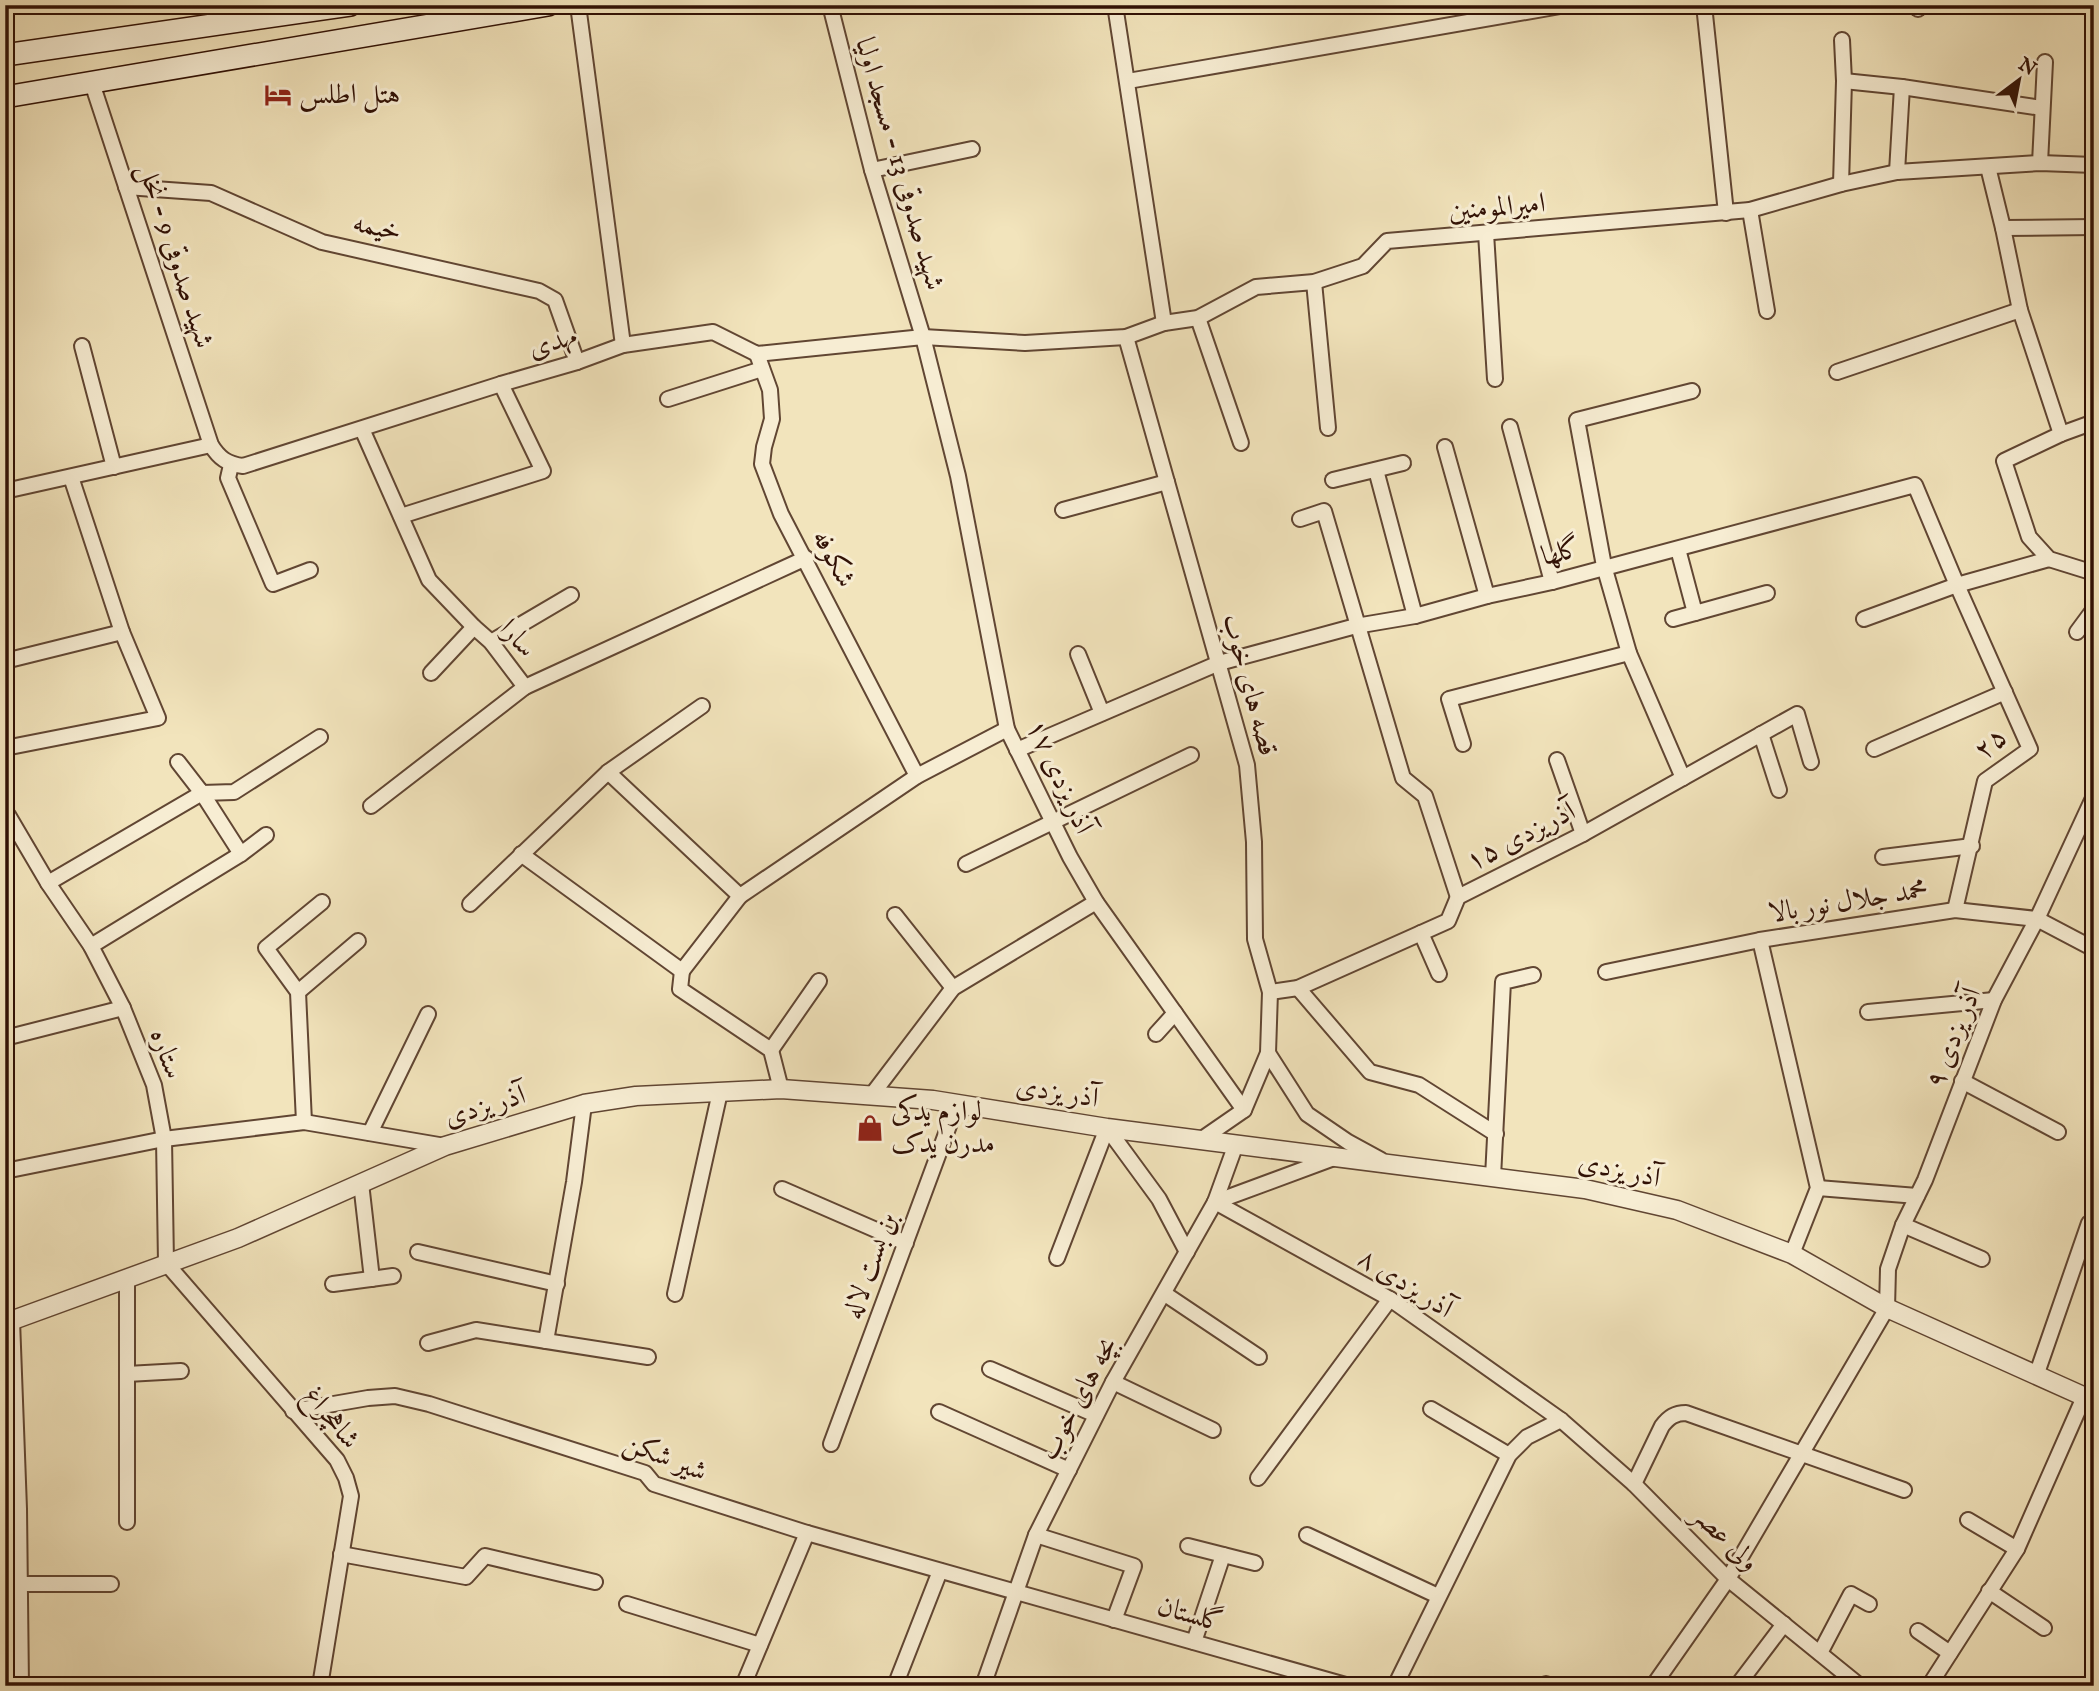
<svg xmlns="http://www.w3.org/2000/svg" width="2099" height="1691" font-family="'IM FELL English',Amiri,serif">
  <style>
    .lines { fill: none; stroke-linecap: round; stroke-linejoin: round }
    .minor-casing { stroke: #614633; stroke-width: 18 }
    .tertiary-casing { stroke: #614633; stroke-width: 21 }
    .secondary-casing { stroke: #311105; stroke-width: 24 }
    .minor { stroke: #f7edd3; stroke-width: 14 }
    .tertiary { stroke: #f7edd3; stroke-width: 18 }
    .secondary { stroke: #f7edd3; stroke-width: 21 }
    .labels { text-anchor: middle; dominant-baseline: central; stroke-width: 6; stroke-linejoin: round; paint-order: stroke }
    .poi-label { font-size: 28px; fill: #311105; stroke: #f7edd3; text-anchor: start }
    .street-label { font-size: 28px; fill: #311105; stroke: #f7edd3 }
  </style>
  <rect width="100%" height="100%" fill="#f2e4bc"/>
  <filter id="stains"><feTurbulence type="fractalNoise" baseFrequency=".00286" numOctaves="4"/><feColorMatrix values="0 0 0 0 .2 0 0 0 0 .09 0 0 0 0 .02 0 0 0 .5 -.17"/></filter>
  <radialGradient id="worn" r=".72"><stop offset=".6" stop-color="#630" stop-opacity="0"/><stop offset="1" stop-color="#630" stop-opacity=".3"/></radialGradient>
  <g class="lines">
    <defs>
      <g id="minor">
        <path d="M 578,5 L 623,345"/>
        <path d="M 830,5 L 872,170 L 923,337 L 958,476 L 1007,729 L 1070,857 L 1096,902 L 1244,1110"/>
        <path d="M 1115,5 L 1164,323"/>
        <path d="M 1704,5 L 1726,213"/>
        <path d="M 1918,5 L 1918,9"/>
        <path d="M 1128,81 L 1566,5"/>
        <path d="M 1844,81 L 1902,87 L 2042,108"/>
        <path d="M 92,83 L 211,445 C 219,458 227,464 243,466 L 501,384 L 577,362 L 623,345 L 713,332 L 757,354 L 923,337 L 1025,343 L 1126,337 L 1164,323 L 1198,318 L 1256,287 L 1314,282 L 1363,266 L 1387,241 L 1750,210 L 1841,184 L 1897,172 L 2040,163 L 2094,165"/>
        <path d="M 2040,163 L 2045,62"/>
        <path d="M 1988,167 L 2003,228 L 2020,310 L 2061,434"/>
        <path d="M 872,170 L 972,149"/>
        <path d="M 1897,172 L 1902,87"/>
        <path d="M 1841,184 L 1844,81 L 1842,40"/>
        <path d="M 126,187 L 211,193 L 322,242 L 539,291 L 555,300 L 577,362"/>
        <path d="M 1750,210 L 1767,311"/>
        <path d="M 2003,228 L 2094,227"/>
        <path d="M 1486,233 L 1495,379"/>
        <path d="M 1314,282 L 1328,428"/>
        <path d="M 1198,318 L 1241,443"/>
        <path d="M 1126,337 L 1247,765 L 1254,842 L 1255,939 L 1270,992 L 1268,1053 L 1244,1110 L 1202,1139"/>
        <path d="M 82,346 L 114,467"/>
        <path d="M 757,354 L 770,390 L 772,419 L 764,447 L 762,464 L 781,514 L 917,776"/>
        <path d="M 1837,372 L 2020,310"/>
        <path d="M 668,399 L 762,369"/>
        <path d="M 2094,422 L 2061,434 L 2004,461 L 2029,537 L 2049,559 L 2094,573"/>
        <path d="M 1510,427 L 1552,582"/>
        <path d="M 362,429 L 429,580 L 474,627 L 491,642 L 525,687 L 806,558"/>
        <path d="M 1445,447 L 1487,596"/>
        <path d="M 231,465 L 228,478 L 273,584 L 310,570"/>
        <path d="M 1376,470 L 1415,616"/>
        <path d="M 1333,480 L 1403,463"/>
        <path d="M 5,491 L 211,445"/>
        <path d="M 1063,510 L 1167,482"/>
        <path d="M 401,516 L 543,471 L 501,384"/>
        <path d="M 1300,519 L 1324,511 L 1403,778 L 1425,796 L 1458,897"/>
        <path d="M 1678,549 L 1695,613 L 1767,593"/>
        <path d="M 1673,619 L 1695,613"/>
        <path d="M 1864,619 L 1957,585 L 2049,559"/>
        <path d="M 2077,632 L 2094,609"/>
        <path d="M 491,642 L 571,595"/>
        <path d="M 1078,654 L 1102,713"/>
        <path d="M 5,661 L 122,632"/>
        <path d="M 431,673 L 474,627"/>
        <path d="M 1761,734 L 1779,790"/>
        <path d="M 1463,744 L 1449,699 L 1629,653"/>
        <path d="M 5,748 L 158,718 L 122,632 L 71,477"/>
        <path d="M 1874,749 L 2005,692"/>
        <path d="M 1017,750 L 1219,663 L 1356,626 L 1415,616 L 1487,596 L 1552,582 L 1915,485 L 1957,585 L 2030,749 L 1985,781 L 1955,910"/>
        <path d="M 1557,760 L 1583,834"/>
        <path d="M 178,762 L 202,793 L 234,792 L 320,737"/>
        <path d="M 608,772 L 740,896 L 682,971"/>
        <path d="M 1683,778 L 1629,653 L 1604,566 L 1577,420 L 1692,391"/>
        <path d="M 371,806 L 525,687"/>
        <path d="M 8,815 L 48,883 L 91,946 L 123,1008 L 154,1085 L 164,1139 L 166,1263 L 337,1460 L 346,1478 L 351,1496 L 320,1686"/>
        <path d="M 521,854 L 682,971"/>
        <path d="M 1883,857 L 1972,846"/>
        <path d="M 966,864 L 1191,755"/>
        <path d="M 48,883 L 202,793 L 241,854"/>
        <path d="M 740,896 L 917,776 L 1007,729"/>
        <path d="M 470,904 L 608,772 L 702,706"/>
        <path d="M 895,915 L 953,988"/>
        <path d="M 1421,933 L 1439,974"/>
        <path d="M 1760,940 L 1818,1188 L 1792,1254"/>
        <path d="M 91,946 L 241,854 L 266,835"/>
        <path d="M 682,971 L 680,989 L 771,1050 L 781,1089"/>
        <path d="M 1606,972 L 1760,940 L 1955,910 L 2037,919 L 2094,949"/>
        <path d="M 1298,988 L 1370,1072 L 1419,1085 L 1496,1134"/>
        <path d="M 298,992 L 358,941"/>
        <path d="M 1270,992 L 1298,988 L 1448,921 L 1458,897 L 1583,834 L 1797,714 L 1811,762"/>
        <path d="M 1868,1012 L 1994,1000"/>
        <path d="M 1156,1034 L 1175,1013"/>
        <path d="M 5,1038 L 123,1008"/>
        <path d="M 771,1050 L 819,981"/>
        <path d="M 1268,1053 L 1307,1114 L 1348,1142 L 1381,1160"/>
        <path d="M 1962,1081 L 2058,1132"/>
        <path d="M 871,1096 L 953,988 L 1096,902"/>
        <path d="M 304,1122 L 298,992 L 266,948 L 322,902"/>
        <path d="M 1107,1128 L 1159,1199 L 1187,1252"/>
        <path d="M 370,1133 L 428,1014"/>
        <path d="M 5,1171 L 164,1139 L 304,1122 L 445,1146"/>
        <path d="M 1493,1177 L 1503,982 L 1533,975"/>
        <path d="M 361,1183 L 372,1279"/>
        <path d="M 1818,1188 L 1917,1196"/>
        <path d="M 782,1189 L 906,1243"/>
        <path d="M 1215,1202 L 1390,1299 L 1561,1420 L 1634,1484 L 1728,1579 L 1860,1686"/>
        <path d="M 1215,1202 L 1334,1158"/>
        <path d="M 1903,1225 L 1982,1259"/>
        <path d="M 418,1252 L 557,1284"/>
        <path d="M 1057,1258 L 1107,1128"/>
        <path d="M 127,1279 L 127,1522"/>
        <path d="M 333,1284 L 393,1276"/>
        <path d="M 675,1294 L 720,1092"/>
        <path d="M 1165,1294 L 1259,1357"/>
        <path d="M 12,1320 L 19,1509 L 21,1686"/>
        <path d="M 546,1341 L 574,1182 L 584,1104"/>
        <path d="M 428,1343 L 476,1330 L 648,1357"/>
        <path d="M 990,1369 L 1096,1415"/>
        <path d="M 127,1374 L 181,1371"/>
        <path d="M 2036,1376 L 2089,1223"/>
        <path d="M 1113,1382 L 1213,1430"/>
        <path d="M 1431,1409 L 1509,1455"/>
        <path d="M 293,1411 L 368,1398 L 395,1396 L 429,1404 L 645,1473 L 654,1484 L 807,1533 L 1349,1686"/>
        <path d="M 939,1412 L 1069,1470"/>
        <path d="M 831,1444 L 957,1104"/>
        <path d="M 1258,1478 L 1390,1299"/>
        <path d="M 1634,1484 L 1662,1426 C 1669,1417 1675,1413 1686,1413 L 1904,1490"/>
        <path d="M 1968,1520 L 2017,1549"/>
        <path d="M 1036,1535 L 1134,1566 L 1114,1620"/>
        <path d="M 1307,1535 L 1438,1596"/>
        <path d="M 1188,1546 L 1255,1563"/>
        <path d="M 341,1554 L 466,1577 L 485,1556 L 595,1582"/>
        <path d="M 20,1584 L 111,1584"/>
        <path d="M 1989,1591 L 2044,1628"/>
        <path d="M 627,1604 L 760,1645"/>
        <path d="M 1918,1631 L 1950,1653"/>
        <path d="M 1194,1642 L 1223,1555"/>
        <path d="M 1820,1653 L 1851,1594 L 1869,1604"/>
        <path d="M 1546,1684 L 1548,1686"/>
        <path d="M 743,1686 L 807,1533"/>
        <path d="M 895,1686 L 940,1571"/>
        <path d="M 983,1686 L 1036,1535 L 1113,1382 L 1215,1202 L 1236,1144"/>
        <path d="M 1395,1686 L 1509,1455 L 1527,1437 L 1561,1420"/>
        <path d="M 1653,1686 L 1728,1579 L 1887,1308 L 1888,1269 L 1903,1225 L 1925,1180 L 1994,1000 L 2037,919 L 2094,796"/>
        <path d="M 1737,1686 L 1784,1624"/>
        <path d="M 1929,1686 L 2017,1549 L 2084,1397"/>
      </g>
      <path id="tertiary" d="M 5,1323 L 238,1238 L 445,1146 L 584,1104 L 636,1096 L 781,1089 L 933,1100 L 1107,1128 L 1585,1189 L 1677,1210 L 1792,1254 L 1887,1308 L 2094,1401"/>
      <g id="secondary">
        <path d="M 5,55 L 350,5"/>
        <path d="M 5,97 L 548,5"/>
      </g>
    </defs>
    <use href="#minor" class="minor-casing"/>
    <use href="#tertiary" class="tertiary-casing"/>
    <use href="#secondary" class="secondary-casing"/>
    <use href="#minor" class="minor"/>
    <use href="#tertiary" class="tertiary"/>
    <use href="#secondary" class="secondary"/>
  </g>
  <defs>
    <symbol id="hotel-bare" viewBox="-9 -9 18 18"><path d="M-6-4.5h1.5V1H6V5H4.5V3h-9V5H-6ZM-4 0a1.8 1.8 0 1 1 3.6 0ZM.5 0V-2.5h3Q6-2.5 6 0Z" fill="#8f2418" stroke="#f7edd3" stroke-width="2.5" paint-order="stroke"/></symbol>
    <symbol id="shop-bare" viewBox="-9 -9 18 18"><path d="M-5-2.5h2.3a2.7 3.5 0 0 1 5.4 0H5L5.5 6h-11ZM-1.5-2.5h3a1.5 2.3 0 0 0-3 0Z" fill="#8f2418" stroke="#f7edd3" stroke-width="2.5" paint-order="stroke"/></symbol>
  </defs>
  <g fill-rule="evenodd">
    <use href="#hotel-bare" x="259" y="76" width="38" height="38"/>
    <use href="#shop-bare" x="851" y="1109" width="38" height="38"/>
  </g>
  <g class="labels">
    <g class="poi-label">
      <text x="299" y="95">هتل اطلس</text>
      <text x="891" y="1112">لوازم یدکی<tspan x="891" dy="32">مدرن یدک</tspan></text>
    </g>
    <g class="street-label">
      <text transform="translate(899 164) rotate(74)">شهید صدوقی 13 - مسجد اولیا</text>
      <text transform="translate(1497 208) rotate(-5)">امیرالمومنین</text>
      <text transform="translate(377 228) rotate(12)">خیمه</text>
      <text transform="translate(175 256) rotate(72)">شهید صدوقی 9 - نخل</text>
      <text transform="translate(553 343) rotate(-17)">مهدی</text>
      <text transform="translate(1561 553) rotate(-15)">گلها</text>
      <text transform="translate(833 559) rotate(62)">شکوفه</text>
      <text transform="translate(517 639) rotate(49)">سارا</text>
      <text transform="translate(1249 685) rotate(75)">قصه های خوب</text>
      <text transform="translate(1991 744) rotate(-41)">۲۵</text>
      <text transform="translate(1059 777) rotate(65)">آذر یزدی ۱۷</text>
      <text transform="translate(1521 837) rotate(-27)">۱۵ آذریزدی</text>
      <text transform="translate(1848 902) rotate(-9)">محمد جلال نور بالا</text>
      <text transform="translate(1954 1038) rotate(-68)">آذر یزدی ۹</text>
      <text transform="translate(166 1054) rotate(70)">ستاره</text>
      <text transform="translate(1057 1093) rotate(9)">آذر یزدی</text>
      <text transform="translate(485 1107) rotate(-17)">آذر یزدی</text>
      <text transform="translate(1619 1171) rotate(12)">آذر یزدی</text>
      <text transform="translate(871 1266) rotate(-70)">بن بست لاله</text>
      <text transform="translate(1405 1284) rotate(32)">۸ آذر یزدی</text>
      <text transform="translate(1079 1399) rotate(-62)">بچه های خوب</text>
      <text transform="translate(331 1418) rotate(51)">شاهچراغ</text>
      <text transform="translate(665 1458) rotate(22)">شیر شکن</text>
      <text transform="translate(1725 1539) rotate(44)">ولی عصر</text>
      <text transform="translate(1190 1615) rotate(16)">گلستان</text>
    </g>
  </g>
  <rect width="2099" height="1691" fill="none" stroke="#f2e4bc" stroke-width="28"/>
  <rect x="7" y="7" width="2085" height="1677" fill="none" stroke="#311105" stroke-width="3.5"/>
  <rect x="14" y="14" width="2071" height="1663" fill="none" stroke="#311105" stroke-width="2"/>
  <g transform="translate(2019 80) rotate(32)" stroke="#f7edd3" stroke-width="5" paint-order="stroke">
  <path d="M0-5L12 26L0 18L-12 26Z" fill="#311105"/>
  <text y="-10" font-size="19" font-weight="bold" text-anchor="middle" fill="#311105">N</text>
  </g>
  <rect width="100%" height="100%" filter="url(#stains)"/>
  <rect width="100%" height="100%" fill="url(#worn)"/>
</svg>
